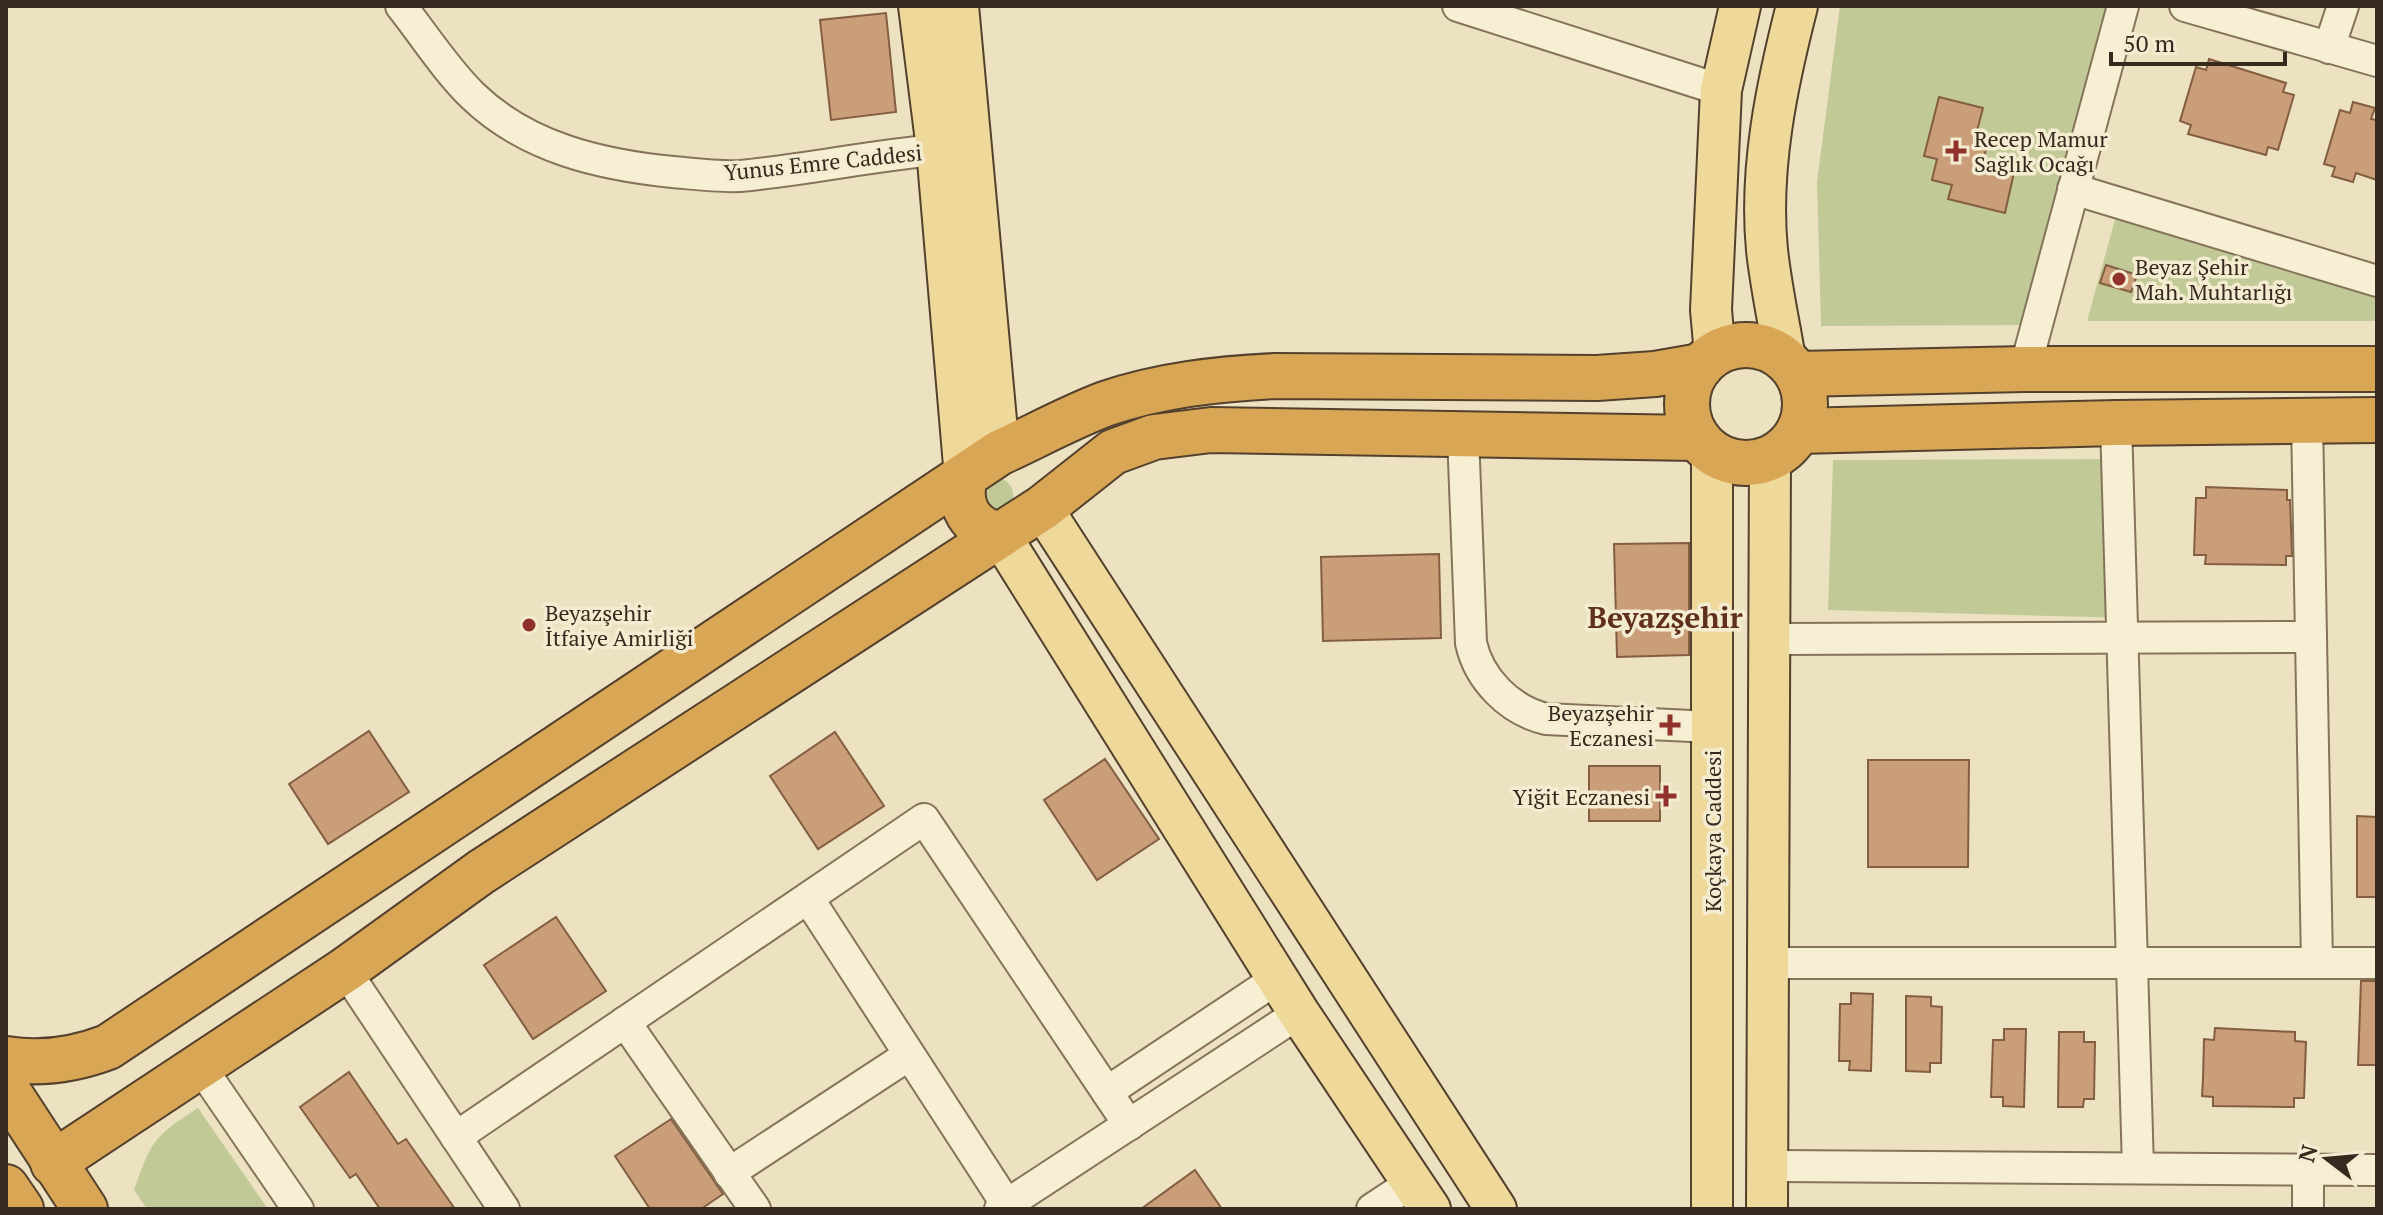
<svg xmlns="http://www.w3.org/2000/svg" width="2383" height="1215" font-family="'PT Serif',serif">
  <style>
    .green { fill: #c1c996 }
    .building { fill: #c99e79; stroke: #835e41; stroke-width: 2 }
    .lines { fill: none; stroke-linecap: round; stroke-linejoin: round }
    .minor-casing { stroke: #85735a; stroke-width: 34 }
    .major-casing { stroke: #53412e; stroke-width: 44 }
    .highway-casing { stroke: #53412e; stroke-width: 48 }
    .minor { stroke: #f7efd4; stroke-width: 30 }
    .major { stroke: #eed89a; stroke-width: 40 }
    .highway { stroke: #d9a655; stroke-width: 44 }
    .poi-dot { fill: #91312c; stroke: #f4ecd1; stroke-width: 3 }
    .labels { text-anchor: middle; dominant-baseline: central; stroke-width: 7; stroke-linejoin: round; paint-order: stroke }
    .poi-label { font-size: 22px; fill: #352a1d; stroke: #f4ecd1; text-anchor: start }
    .street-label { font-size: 22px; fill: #352a1d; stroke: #f4ecd1 }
    .district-label { font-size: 30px; font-weight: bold; fill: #60301f; stroke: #f4ecd1 }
  </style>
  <rect width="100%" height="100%" fill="#ece2c2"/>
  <g class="green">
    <path d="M 1840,6 L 2135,6 L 2048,325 L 1821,326 L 1817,182 Z"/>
    <path d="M 2121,198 L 2377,273 L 2377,321 L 2087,321 Z"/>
    <path d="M 2130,459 L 2131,618 L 1828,610 L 1833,460 Z"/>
    <path d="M 997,477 C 1010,480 1015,490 1013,503 L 999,514 L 976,494 Z"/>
    <path d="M 198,1108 L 268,1209 L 147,1209 L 134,1190 C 151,1141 154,1136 198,1108 Z"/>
  </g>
  <g class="building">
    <path d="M 886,13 L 896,112 L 831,120 L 820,20 Z"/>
    <path d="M 2209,59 L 2286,83 L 2283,92 L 2294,95 L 2278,150 L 2268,147 L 2266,155 L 2188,134 L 2191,125 L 2180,121 L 2196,67 L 2206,70 Z"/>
    <path d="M 1939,97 L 1983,108 L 1974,142 L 1987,146 L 1983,161 L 2015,168 L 2005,213 L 1948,199 L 1952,185 L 1932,180 L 1937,159 L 1924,156 Z"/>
    <path d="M 2353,102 L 2375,108 L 2371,119 L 2377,120 L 2377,180 L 2356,173 L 2353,182 L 2332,176 L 2335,167 L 2324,164 L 2340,110 L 2350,113 Z"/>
    <path d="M 2106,265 L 2137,275 L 2131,292 L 2100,283 Z"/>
    <path d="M 2206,487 L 2287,490 L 2287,500 L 2290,500 L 2292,556 L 2286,556 L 2286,565 L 2205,564 L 2206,555 L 2194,555 L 2196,498 L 2206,498 Z"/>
    <path d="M 1689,543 L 1689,655 L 1617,657 L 1614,544 Z"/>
    <path d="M 1439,554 L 1441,638 L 1323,641 L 1321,557 Z"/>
    <path d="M 369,731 L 409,792 L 328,844 L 289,784 Z"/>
    <path d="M 835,732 L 884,806 L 818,849 L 770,776 Z"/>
    <path d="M 1105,759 L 1159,839 L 1097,880 L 1044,800 Z"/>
    <path d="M 1868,760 L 1969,760 L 1968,867 L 1868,867 Z"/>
    <rect x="1589" y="766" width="71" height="55"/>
    <path d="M 2357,816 L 2377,817 L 2377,897 L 2357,897 Z"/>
    <path d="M 556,917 L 606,991 L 533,1039 L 484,965 Z"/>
    <path d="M 2361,981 L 2377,981 L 2377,1065 L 2358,1065 Z"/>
    <path d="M 1851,993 L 1873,994 L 1871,1071 L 1849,1070 L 1850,1061 L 1839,1061 L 1840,1004 L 1851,1004 Z"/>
    <path d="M 1906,996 L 1931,997 L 1931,1006 L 1942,1007 L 1941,1063 L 1930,1063 L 1930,1072 L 1906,1071 Z"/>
    <path d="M 2215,1028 L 2295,1032 L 2295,1041 L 2306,1042 L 2304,1098 L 2294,1098 L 2294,1107 L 2213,1106 L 2213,1097 L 2202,1096 L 2203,1079 L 2204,1039 L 2214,1040 Z"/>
    <path d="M 2004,1029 L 2026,1029 L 2024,1107 L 2003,1106 L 2003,1097 L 1991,1097 L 1993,1040 L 2004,1040 Z"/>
    <path d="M 2059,1032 L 2084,1032 L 2084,1042 L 2095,1042 L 2094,1099 L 2084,1099 L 2083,1107 L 2058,1107 Z"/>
    <path d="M 349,1072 L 398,1144 L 406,1139 L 455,1209 L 380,1209 L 356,1174 L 350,1178 L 300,1107 Z"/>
    <path d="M 671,1119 L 723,1194 L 701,1209 L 650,1209 L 615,1156 Z"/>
    <path d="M 1195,1170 L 1222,1209 L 1141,1209 Z"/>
  </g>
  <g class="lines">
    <defs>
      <g id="minor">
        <path d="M 401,6 C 424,35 446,70 473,96 C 527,148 601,165 673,172 C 695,174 718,177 740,176 C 813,169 884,153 957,148"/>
        <path d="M 1458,6 L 1721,90"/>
        <path d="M 2185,6 L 2377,61"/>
        <path d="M 2329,48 L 2343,6"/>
        <path d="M 2073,189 L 2377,281"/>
        <path d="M 2025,369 L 2123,6"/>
        <path d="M 2307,420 L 2317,963"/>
        <path d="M 2116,423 L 2138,1168"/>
        <path d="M 1463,434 L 1471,643 C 1479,679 1509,710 1546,719 L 1712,727"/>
        <path d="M 1770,639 L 2311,637"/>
        <path d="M 808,898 L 1007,1205"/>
        <path d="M 1768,963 L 2377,963"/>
        <path d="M 345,970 L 504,1209"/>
        <path d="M 625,1022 L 755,1209"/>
        <path d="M 200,1066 L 298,1209"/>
        <path d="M 1107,1092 L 1278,978"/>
        <path d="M 456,1137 L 924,819 L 1129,1125"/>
        <path d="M 1767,1166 L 2377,1170"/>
        <path d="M 729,1173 L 909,1055"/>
        <path d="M 1000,1209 L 1299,1013"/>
        <path d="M 1372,1209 L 1413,1182"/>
        <path d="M 2308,1209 L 2308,1169"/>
      </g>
      <g id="major">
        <path d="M 919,6 L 937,149 L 965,477"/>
        <path d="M 958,6 L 999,453"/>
        <path d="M 1715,354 L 1711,310 L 1721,90 L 1740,6"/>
        <path d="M 1785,359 C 1779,323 1771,287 1767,250 C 1759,169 1777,84 1797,6"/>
        <path d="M 1712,453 L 1712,1209"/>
        <path d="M 1042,508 L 1496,1209"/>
        <path d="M 1000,535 L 1299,1013 L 1430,1209"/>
        <path d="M 1767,1209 L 1770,459"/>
      </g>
      <g id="highway">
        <circle cx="1746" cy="404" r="59"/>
        <path d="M 1798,374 L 2025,369 L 2377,369"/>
        <path d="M 1799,431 L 2116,423 L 2377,420"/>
        <path d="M 965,477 C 957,506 970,528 1000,535 L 1042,508 L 1113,452 L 1154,437 L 1211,430 L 1697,438"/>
        <path d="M 6,1059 C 42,1065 74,1060 108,1047 L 999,453 C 1034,437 1068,418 1105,404 C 1160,385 1217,379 1275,376 L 1597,378 L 1655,374 L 1701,366"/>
        <path d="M 6,1088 L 85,1209"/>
        <path d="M 53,1163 L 345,970 L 481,872 L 1000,535"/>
        <path d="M 6,1187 L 21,1209"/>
      </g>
    </defs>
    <use href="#minor" class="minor-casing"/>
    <use href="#major" class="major-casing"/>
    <use href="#highway" class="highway-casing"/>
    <use href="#minor" class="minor"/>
    <use href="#major" class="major"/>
    <use href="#highway" class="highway"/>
  </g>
  <g class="poi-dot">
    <path d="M1952 139h8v8h8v8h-8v8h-8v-8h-8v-8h8z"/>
    <circle cx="2119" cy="279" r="8"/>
    <circle cx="529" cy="625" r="8"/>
    <path d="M1666 713h8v8h8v8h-8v8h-8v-8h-8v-8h8z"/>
    <path d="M1662 784h8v8h8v8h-8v8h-8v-8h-8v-8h8z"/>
  </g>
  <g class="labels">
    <g class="poi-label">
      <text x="1974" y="138">Recep Mamur<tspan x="1974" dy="25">Sağlık Ocağı</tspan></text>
      <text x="2135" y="266">Beyaz Şehir<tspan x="2135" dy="25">Mah. Muhtarlığı</tspan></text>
      <text x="545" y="612">Beyazşehir<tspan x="545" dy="25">İtfaiye Amirliği</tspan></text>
      <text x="1654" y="712" text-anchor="end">Beyazşehir<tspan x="1654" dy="25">Eczanesi</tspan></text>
      <text x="1650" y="796" text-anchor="end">Yiğit Eczanesi</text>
    </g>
    <g class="street-label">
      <text transform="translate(823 162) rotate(-6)">Yunus Emre Caddesi</text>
      <text transform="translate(1712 831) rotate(-90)">Koçkaya Caddesi</text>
    </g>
    <g class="district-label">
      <text x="1665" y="617">Beyazşehir</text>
    </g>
  </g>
  <rect width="2383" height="1215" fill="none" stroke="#352a1d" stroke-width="16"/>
  <g transform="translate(2327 1159) rotate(286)" stroke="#f4ecd1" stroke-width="6" paint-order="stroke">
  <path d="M0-6L14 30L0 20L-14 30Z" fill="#352a1d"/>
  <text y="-12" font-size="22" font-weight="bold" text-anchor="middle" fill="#352a1d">N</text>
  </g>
  <path d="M2111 52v12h174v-12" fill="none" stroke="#352a1d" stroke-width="4"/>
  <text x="2123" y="52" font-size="24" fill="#352a1d" stroke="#f4ecd1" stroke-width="6" paint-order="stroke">50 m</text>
</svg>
